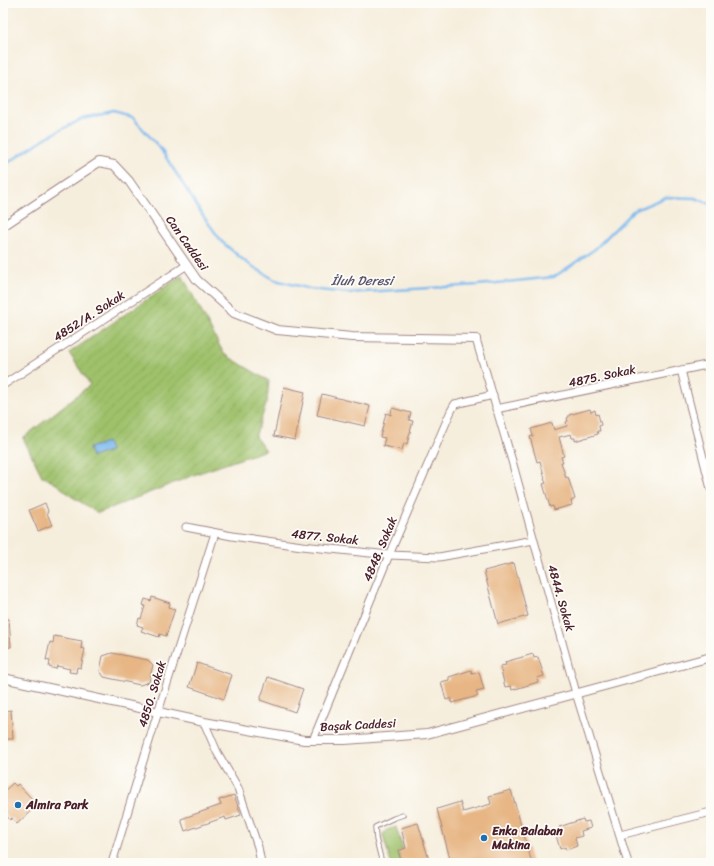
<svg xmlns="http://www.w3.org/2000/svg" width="714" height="866" font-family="Sriracha,sans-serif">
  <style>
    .grass { fill: #9ec16a; stroke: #74704a }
    .garden { fill: url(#garden-furrows); stroke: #74704a }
    .water { fill: url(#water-ripples); stroke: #626c8c }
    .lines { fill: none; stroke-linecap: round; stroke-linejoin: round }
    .stream { stroke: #7bb9ee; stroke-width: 2.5 }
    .building { fill: #e7b684 }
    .service-casing { stroke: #a08684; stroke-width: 5.5 }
    .minor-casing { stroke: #a08684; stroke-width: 9 }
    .tertiary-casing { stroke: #a08684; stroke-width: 10 }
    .service { stroke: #fff; stroke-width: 3.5 }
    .minor { stroke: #fff; stroke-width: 7 }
    .tertiary { stroke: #fff; stroke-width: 8 }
    .poi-dot { fill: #1f6fb2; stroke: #fdfcf7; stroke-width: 1.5 }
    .labels { text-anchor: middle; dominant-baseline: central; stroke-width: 3.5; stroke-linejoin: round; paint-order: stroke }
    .street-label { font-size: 12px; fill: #4a1f2b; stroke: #fdfcf7 }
    .poi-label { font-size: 12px; font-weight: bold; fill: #4a1f2b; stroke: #fdfcf7; text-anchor: start }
    .water-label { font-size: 13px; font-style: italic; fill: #5b556f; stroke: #fdfcf7 }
  </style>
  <defs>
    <pattern id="garden-furrows" width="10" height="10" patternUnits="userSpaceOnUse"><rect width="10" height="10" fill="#9ec16a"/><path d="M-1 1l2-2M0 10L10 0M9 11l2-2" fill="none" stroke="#8aa55c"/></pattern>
    <pattern id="water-ripples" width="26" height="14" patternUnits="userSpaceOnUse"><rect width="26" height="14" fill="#7bb9ee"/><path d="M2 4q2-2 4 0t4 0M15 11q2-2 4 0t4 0" fill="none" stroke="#6796c1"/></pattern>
  </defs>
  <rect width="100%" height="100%" fill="#fdfcf7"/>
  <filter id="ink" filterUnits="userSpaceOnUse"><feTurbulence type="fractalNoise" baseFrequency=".025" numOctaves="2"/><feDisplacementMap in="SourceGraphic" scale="8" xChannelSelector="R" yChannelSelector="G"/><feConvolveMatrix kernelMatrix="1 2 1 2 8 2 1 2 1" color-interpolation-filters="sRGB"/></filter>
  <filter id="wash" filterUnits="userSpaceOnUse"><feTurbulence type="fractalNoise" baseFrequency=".012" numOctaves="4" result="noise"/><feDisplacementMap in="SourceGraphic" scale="16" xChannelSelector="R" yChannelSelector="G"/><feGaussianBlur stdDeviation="0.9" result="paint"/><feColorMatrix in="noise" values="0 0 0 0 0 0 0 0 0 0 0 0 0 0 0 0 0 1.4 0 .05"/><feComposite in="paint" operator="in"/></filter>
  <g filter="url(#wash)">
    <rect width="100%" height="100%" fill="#f6eedd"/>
    <path class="grass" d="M 396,827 L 403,849 L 398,851 L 402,863 L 391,863 L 383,836 C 384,829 390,829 396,827 Z"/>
    <path class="garden" d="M 182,275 L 224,354 L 269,381 L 267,402 L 255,437 L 266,450 L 199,473 L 98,513 L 71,496 L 58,485 L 42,476 L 23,438 L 90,385 L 69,353 Z"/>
    <path class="water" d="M 107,442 L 110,451 L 92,457 L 89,448 Z"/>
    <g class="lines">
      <path class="stream" d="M 3,166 L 47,137 L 82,119 L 114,113 L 133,118 L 160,148 L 204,217 L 222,242 L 247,263 L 275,280 L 310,289 L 348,293 L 478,285 L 554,277 L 595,249 L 633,211 L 666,197 L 695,198 L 711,204"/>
    </g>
    <g id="blocks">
      <g class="building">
        <path d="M 284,387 L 305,392 L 295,440 L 274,436 Z"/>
        <path d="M 322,394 L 370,406 L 365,426 L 317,415 Z"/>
        <path d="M 392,408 L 411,413 L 409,420 L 413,421 L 407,444 L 404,443 L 402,450 L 383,446 L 385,438 L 380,437 L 386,413 L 391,415 Z"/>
        <path d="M 590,409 L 591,412 L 595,410 L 596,415 L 598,414 L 601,425 L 599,426 L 600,431 L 597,431 L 598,434 L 575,441 L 575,438 L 572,438 L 571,434 L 559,437 L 564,456 L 561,457 L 563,462 L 561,462 L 566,478 L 568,477 L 575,499 L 571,501 L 572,505 L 554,510 L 553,506 L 550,507 L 543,484 L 546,483 L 544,479 L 545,479 L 540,461 L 537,462 L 530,437 L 533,436 L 531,429 L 552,423 L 554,430 L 567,426 L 566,422 L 568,421 L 567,418 L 569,417 L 569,415 Z"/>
        <path d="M 45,503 L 48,511 L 47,513 L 52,525 L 38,531 L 29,510 Z"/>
        <path d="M 514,563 L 528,616 L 498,624 L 484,571 Z"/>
        <path d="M 152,597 L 170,603 L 169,607 L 175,609 L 166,636 L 160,634 L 159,637 L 141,631 L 143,627 L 137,625 L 139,618 L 141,619 L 145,606 L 143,605 L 145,599 L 151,601 Z"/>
        <path d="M 9,619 L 11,647 L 3,648 L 3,620 Z"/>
        <path d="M 54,636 L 82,641 L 81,648 L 85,649 L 81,668 L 77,667 L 76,673 L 69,672 L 70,669 L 57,666 L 56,669 L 49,667 L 50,661 L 46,660 L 50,642 L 53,643 Z"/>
        <path d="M 112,653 L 148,660 L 153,665 L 149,682 L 140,685 L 104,677 L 100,671 L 103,656 Z"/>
        <path d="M 533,654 L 534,658 L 538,657 L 544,676 L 537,678 L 538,682 L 512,690 L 511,686 L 505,687 L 500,666 L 506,665 L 505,662 Z"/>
        <path d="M 197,663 L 232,675 L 224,699 L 189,687 Z"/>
        <path d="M 471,670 L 472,674 L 479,672 L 484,690 L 476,692 L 478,696 L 452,703 L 451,698 L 446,700 L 441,682 L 449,680 L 449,677 Z"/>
        <path d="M 268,677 L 303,689 L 295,712 L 260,700 Z"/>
        <path d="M 11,710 L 13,739 L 3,739 L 3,711 Z"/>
        <path d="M 13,783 L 16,786 L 18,784 L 33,800 L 31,802 L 35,807 L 17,824 L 12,818 L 10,820 L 3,812 L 3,792 Z"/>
        <path d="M 511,790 L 532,863 L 451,863 L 437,809 L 460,802 L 463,812 L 491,804 L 489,796 Z"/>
        <path d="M 234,795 L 241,815 L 226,820 L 225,817 L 185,831 L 181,819 L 221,805 L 219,800 Z"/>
        <path d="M 583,819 L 584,822 L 589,821 L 591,828 L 581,831 L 582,836 L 575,838 L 577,846 L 566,850 L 565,847 L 560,849 L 555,832 L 560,831 L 559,827 Z"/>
        <path d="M 418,823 L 430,863 L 402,863 L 398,851 L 406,848 L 401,828 Z"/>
      </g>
    </g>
  </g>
  <g filter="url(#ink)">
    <use href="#blocks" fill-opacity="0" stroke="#a08684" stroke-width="1"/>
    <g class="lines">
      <defs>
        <path id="service" d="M 382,863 L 376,839 L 375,827 L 394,818 L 403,815"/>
        <g id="minor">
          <path d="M 476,339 L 512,461 L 576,693 L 628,863"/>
          <path d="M 681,370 L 711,489"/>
          <path d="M 3,385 L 187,265"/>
          <path d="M 496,409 L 711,364"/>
          <path d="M 186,527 L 232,536 L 302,546 L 389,555 L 439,557 L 534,540"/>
          <path d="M 204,722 L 217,752 L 238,788 L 258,847 L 261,863"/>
          <path d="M 313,740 L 389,555 L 451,411 L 455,404 L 493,395"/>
          <path d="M 620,835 L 711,812"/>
          <path d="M 112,863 L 158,712 L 215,533"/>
        </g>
        <g id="tertiary">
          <path d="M 3,226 L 99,162 L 114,165 L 129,181 L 197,280 L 234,313 L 277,330 L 352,337 L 476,339"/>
          <path d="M 3,678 L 204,722 L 304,740 L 345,740 L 427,734 L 711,657"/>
        </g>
      </defs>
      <use href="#service" class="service-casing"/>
      <use href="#minor" class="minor-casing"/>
      <use href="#tertiary" class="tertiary-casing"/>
      <use href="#service" class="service"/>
      <use href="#minor" class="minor"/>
      <use href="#tertiary" class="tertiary"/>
    </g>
  </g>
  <g class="poi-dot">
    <circle cx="18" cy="805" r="4"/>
    <circle cx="484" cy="838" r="4"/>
  </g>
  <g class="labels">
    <g class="street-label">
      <text transform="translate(187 243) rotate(55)">Can Caddesi</text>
      <text transform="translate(89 316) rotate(-33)">4852/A. Sokak</text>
      <text transform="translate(602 376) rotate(-12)">4875. Sokak</text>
      <text transform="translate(325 537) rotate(6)">4877. Sokak</text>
      <text transform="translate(380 549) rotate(-67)">4848. Sokak</text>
      <text transform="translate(561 598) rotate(74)">4844. Sokak</text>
      <text transform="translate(152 694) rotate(-73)">4850. Sokak</text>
      <text transform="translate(358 725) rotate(-3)">Başak Caddesi</text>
    </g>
    <g class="poi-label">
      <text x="26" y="805">Almira Park</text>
      <text x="492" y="831">Enka Balaban<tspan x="492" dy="14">Makina</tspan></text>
    </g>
    <g class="water-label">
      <text x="362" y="280">İluh Deresi</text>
    </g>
  </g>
  <rect width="714" height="866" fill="none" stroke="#fdfcf7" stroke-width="16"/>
</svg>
